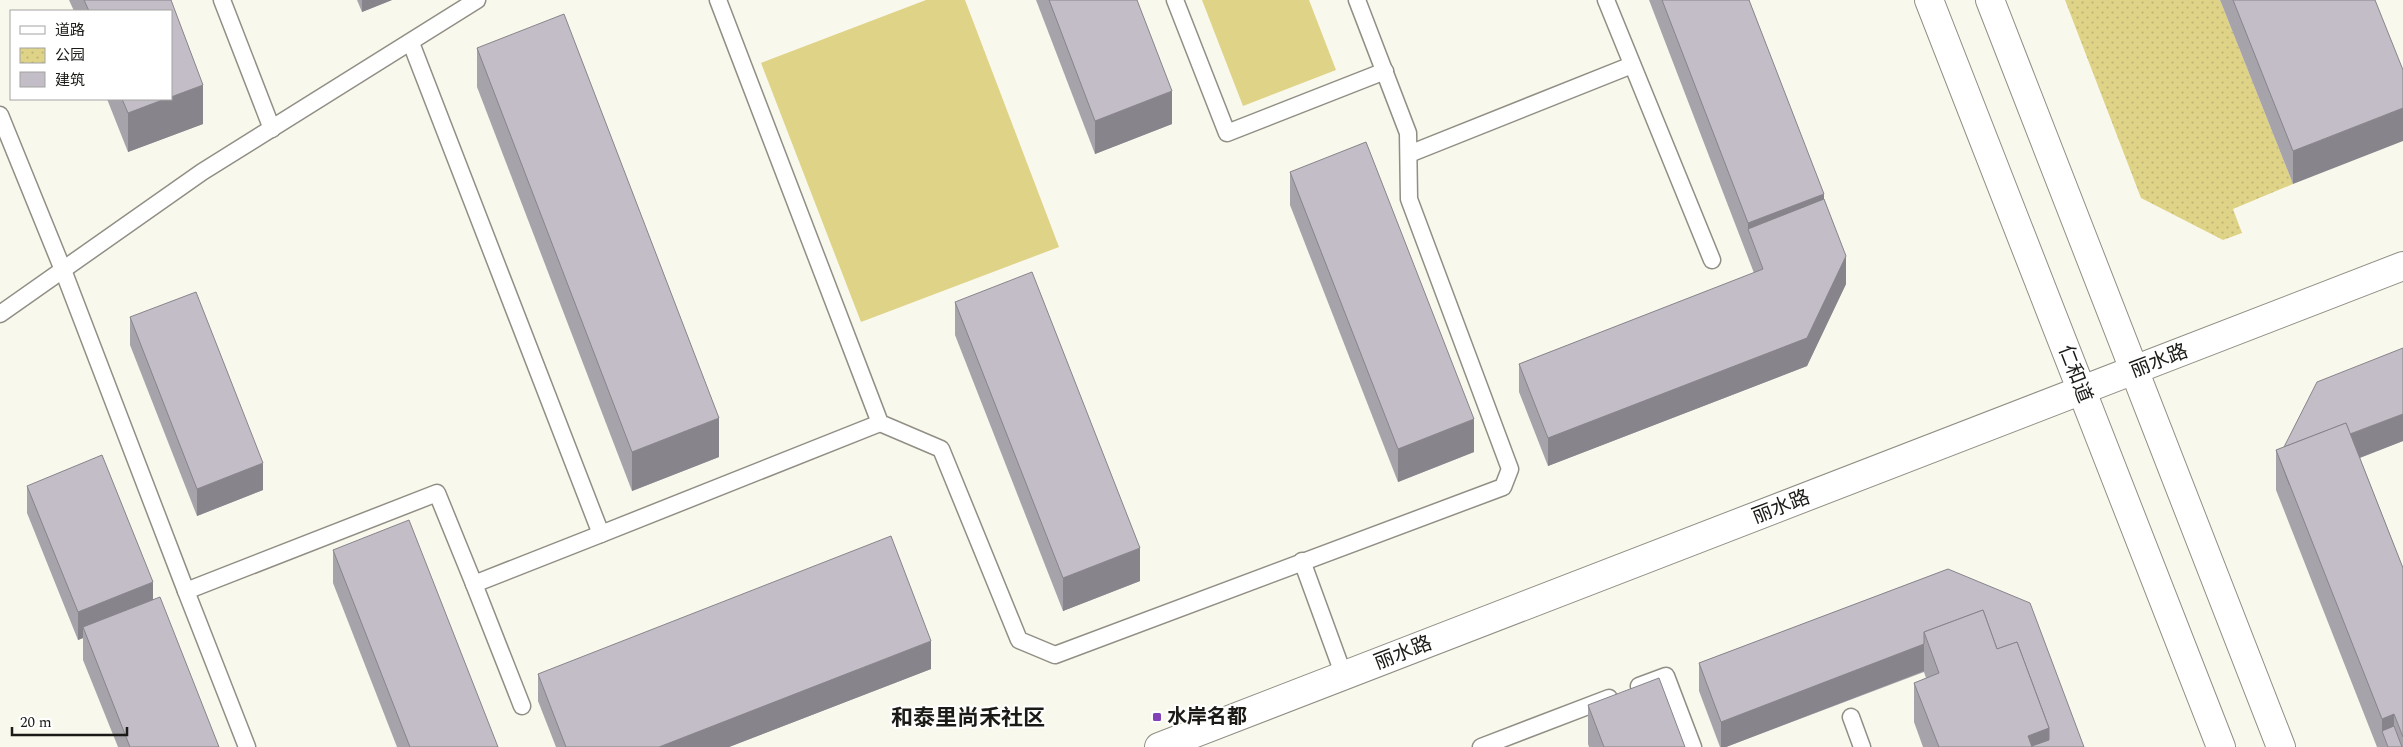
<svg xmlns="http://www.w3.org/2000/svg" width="2403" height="747" font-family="Spectral,'Noto Sans SC',serif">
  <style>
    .park { fill: url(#park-dots) }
    .garden { fill: #dfd387 }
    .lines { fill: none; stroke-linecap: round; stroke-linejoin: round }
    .lane-casing { stroke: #918f85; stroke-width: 19 }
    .secondary-casing { stroke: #918f85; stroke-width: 30 }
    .lane { stroke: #fff; stroke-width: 16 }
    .secondary { stroke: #fff; stroke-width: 28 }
    .wall { fill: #a7a3ab }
    .shaded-wall { fill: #88848b }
    .building { fill: #c2bdc7; stroke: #88848b }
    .poi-dot { fill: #8442b7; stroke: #fff; stroke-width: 2 }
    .labels { text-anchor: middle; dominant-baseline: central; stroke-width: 4; stroke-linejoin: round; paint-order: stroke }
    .street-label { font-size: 20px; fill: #1b1a16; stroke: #fff }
    .poi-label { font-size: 20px; font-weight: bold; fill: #1b1a16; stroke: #fff; text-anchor: start }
    .quarter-label { font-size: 22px; font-weight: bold; fill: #1b1a16; stroke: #fff }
  </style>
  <defs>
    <pattern id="park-dots" width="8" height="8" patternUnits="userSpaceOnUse" patternTransform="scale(1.25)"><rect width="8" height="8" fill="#dfd387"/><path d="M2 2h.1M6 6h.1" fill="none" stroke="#bfb574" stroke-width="1.8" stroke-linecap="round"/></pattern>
  </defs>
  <rect width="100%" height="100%" fill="#f9f8ec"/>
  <path class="park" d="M 2065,0 L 2220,0 L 2293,184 L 2233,209 L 2242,233 L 2223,240 L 2141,198 Z"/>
  <g class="garden">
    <path d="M 926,0 L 965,0 L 1059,247 L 861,322 L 761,63 Z"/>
    <path d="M 1202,0 L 1309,0 L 1336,70 L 1243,106 Z"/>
  </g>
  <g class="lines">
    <defs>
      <g id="lane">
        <path d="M 222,0 L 272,129"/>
        <path d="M 718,0 L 880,423 L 941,449 L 1019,640 L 1055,655 L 1503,487 L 1510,469 L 1409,199 L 1408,133 L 1357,0"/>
        <path d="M 1175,0 L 1227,133 L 1385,71"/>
        <path d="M 1606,0 L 1712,260"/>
        <path d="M 411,43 L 601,534 L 880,423"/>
        <path d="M 0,115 L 63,270 L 186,591 L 437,493 L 474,584 L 601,534"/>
        <path d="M 1409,154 L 1632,65"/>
        <path d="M 0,314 L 202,172 L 477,0"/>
        <path d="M 1302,561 L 1344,676"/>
        <path d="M 474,584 L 522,706"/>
        <path d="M 186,591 L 247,747"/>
        <path d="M 1639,686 L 1666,676 L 1693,747"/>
        <path d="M 1851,717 L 1862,747"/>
        <path d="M 1481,747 L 1609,698"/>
      </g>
      <g id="secondary">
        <path d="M 1929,0 L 2221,747"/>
        <path d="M 1990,0 L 2281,747"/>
        <path d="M 1159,747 L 2403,266"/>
      </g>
    </defs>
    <use href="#lane" class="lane-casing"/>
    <use href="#secondary" class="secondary-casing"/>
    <use href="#lane" class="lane"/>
    <use href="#secondary" class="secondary"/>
  </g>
  <g class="wall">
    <path d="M 69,0 L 171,0 L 203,124 L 128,152 L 107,99 L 171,99 L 171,11 L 74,11 Z"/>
    <path d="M 357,0 L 392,0 L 362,12 Z"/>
    <path d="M 1036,0 L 1137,0 L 1172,124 L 1095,154 Z"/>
    <path d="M 1649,0 L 1749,0 L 1824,199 L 1846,284 L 1807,366 L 1548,466 L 1519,392 L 1519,364 L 1754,273 Z"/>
    <path d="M 2220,0 L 2375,0 L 2293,184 Z"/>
    <path d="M 477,48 L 719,457 L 632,491 L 477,87 Z"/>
    <path d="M 1290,172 L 1474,452 L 1398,482 L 1290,205 Z"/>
    <path d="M 955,302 L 1140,581 L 1063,611 L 955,335 Z"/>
    <path d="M 130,317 L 263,490 L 197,516 L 130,345 Z"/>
    <path d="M 2403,348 L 2403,441 L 2360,458 L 2403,568 L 2403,747 L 2377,747 L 2276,490 L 2276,450 L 2284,447 Z"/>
    <path d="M 27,486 L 153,600 L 219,747 L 118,747 L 83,660 L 83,638 L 78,640 L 27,513 Z"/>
    <path d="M 333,550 L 498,747 L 397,747 L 333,583 Z"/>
    <path d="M 1948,569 L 2084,747 L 1923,747 L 1914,722 L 1914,683 L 1926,678 L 1924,672 L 1726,747 L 1720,747 L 1699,691 L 1699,663 Z"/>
    <path d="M 931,669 L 729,747 L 556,747 L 538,701 L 538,674 Z"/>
    <path d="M 1588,705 L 1685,747 L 1589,747 L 1588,744 Z"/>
  </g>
  <g class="shaded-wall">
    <path d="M 362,0 L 392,0 L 362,12 Z"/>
    <path d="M 203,85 L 203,124 L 128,152 L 128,113 L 165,99 L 171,99 L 171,97 Z"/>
    <path d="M 1172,91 L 1172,124 L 1095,154 L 1095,121 Z"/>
    <path d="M 2403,108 L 2403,141 L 2293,184 L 2293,151 Z"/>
    <path d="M 1824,194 L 1824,227 L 1748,229 L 1748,223 Z"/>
    <path d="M 1846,256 L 1846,284 L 1807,366 L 1548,466 L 1548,438 Z"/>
    <path d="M 2403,414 L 2403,441 L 2289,485 L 2280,461 Z"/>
    <path d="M 719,418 L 719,457 L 632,491 L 632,452 Z"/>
    <path d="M 1474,419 L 1474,452 L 1398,482 L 1398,449 Z"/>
    <path d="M 263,463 L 263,490 L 197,516 L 197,489 Z"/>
    <path d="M 1140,548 L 1140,581 L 1063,611 L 1063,578 Z"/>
    <path d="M 153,582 L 153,610 L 83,627 L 83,638 L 78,640 L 78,612 Z"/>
    <path d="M 931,641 L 931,669 L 729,747 L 659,747 Z"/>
    <path d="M 1924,644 L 1924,671 L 1726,747 L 1721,747 L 1721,722 Z"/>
    <path d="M 2394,714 L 2394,747 L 2382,731 L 2382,719 Z"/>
    <path d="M 2049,728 L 2049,747 L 2028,747 L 2028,736 Z"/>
  </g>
  <g class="building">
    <path d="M 84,0 L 171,0 L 203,85 L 171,97 L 171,11 L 89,11 Z"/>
    <path d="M 1049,0 L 1137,0 L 1172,91 L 1095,121 Z"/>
    <path d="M 1662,0 L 1749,0 L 1824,194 L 1748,223 Z"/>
    <path d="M 2233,0 L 2375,0 L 2403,70 L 2403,108 L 2293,151 Z"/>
    <path d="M 564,14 L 719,418 L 632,452 L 477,48 Z"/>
    <path d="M 122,99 L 165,99 L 128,113 Z"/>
    <path d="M 1366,142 L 1474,419 L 1398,449 L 1290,172 Z"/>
    <path d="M 1824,199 L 1846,256 L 1807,338 L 1548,438 L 1519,364 L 1763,269 L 1748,229 Z"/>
    <path d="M 1032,272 L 1140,548 L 1063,578 L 955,302 Z"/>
    <path d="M 196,292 L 263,463 L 197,489 L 130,317 Z"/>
    <path d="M 2403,348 L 2403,414 L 2350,434 L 2346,423 L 2284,447 L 2317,382 Z"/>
    <path d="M 2346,423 L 2403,568 L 2403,737 L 2394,714 L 2382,719 L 2276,450 Z"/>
    <path d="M 102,455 L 153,582 L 78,612 L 27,486 Z"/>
    <path d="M 409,520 L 498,747 L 410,747 L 333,550 Z"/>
    <path d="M 891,536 L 931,641 L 659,747 L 566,747 L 538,674 Z"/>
    <path d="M 1948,569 L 2030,603 L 2084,747 L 2032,747 L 2032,746 L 2049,740 L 2049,728 L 2017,642 L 1997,649 L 1983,610 L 1924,632 L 1924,644 L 1721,722 L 1699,663 Z"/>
    <path d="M 160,597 L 219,747 L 130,747 L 83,627 Z"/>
    <path d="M 1983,610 L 1997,649 L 2017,642 L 2049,728 L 2028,736 L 2032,747 L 1939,747 L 1914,683 L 1939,673 L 1924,632 Z"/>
    <path d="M 1659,678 L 1685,747 L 1604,747 L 1588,705 Z"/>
    <path d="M 2394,726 L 2402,747 L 2388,747 L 2382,731 Z"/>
  </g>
  <rect class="poi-dot" x="1152" y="712" width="10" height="10" rx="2.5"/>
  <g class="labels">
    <g class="street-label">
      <text transform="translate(2159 361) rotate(-21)">丽水路</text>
      <text transform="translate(2075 374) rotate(69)">仁和道</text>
      <text transform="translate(1781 507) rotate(-21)">丽水路</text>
      <text transform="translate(1403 653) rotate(-21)">丽水路</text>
    </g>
    <g class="poi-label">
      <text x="1167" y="717">水岸名都</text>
    </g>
    <g class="quarter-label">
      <text x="968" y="718">和泰里尚禾社区</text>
    </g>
  </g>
  <rect x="10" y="10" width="162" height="90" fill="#ffffff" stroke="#a4a3a2"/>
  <rect x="20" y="26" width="25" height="8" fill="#ffffff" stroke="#a4a3a2"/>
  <text x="55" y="35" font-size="15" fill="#1b1a16">道路</text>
  <rect x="20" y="48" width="25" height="15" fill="url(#park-dots)" stroke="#a4a3a2"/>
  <text x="55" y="60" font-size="15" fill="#1b1a16">公园</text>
  <rect x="20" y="72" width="25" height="15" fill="#c2bdc7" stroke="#a4a3a2"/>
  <text x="55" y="85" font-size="15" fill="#1b1a16">建筑</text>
  <path d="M12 727v8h115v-8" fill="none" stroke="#1b1a16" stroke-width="2.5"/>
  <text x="20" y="727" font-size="15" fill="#1b1a16" stroke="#ffffff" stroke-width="4" paint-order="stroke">20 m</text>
</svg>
